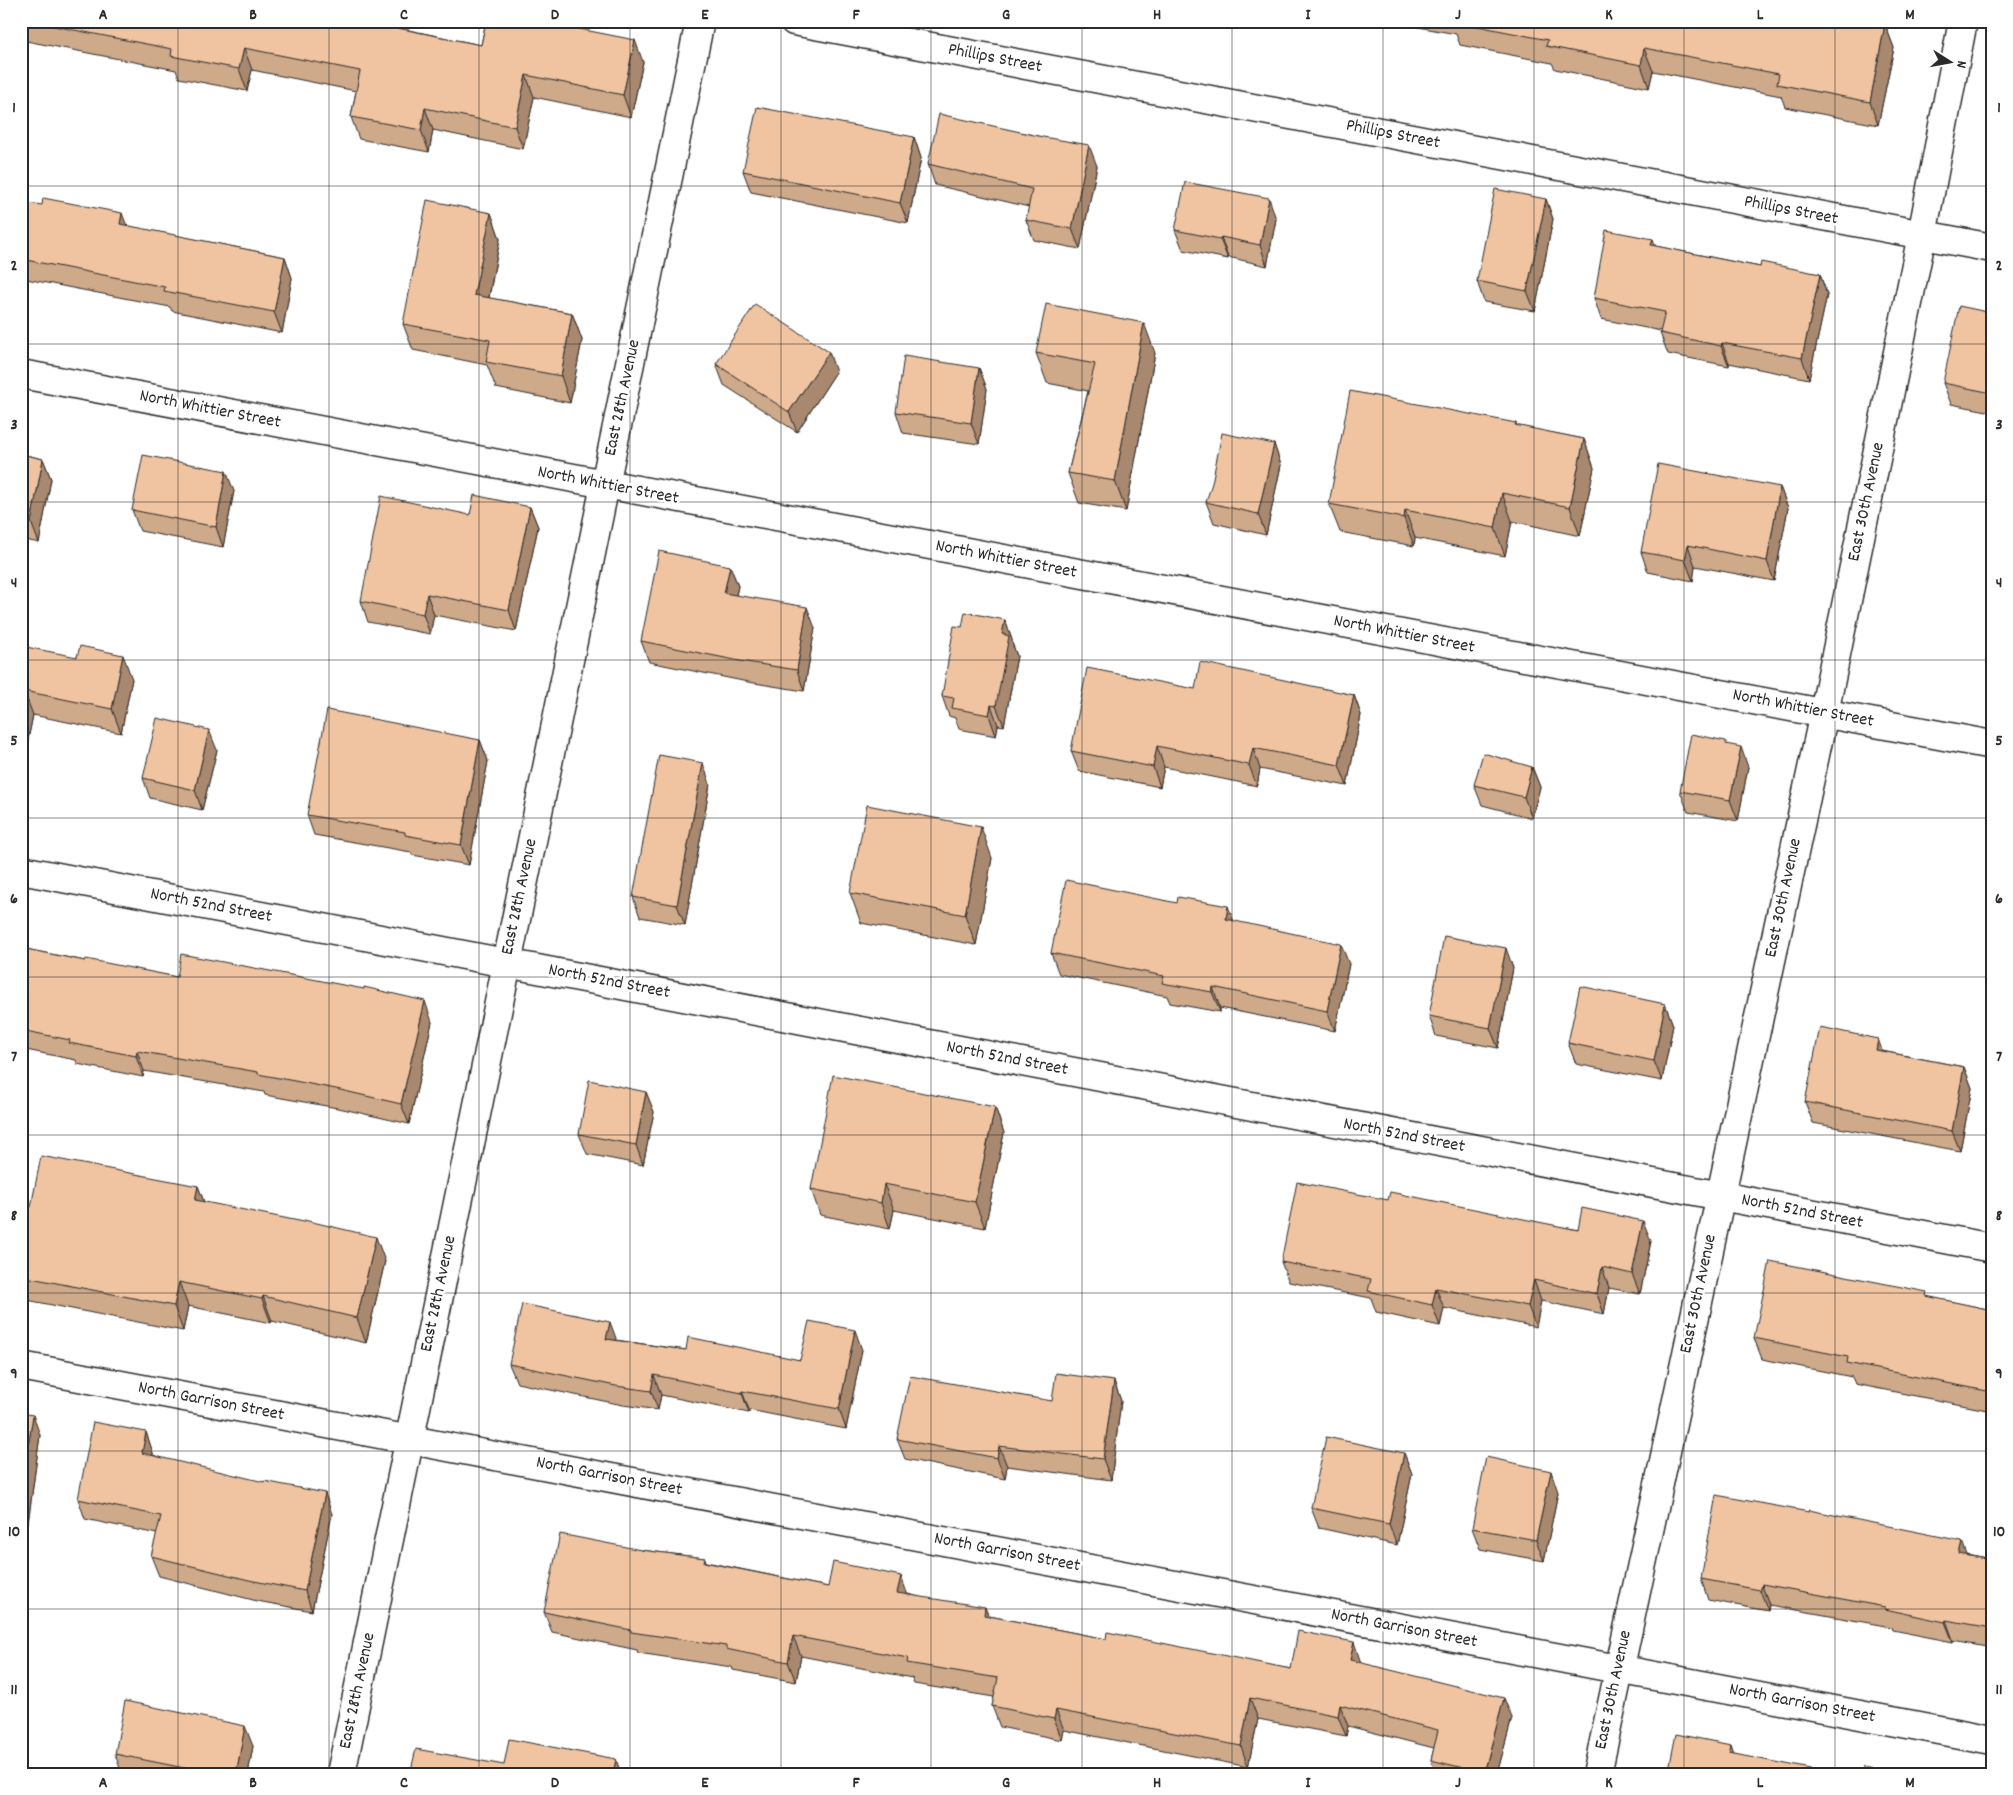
<svg xmlns="http://www.w3.org/2000/svg" width="2013" height="1795" font-family="Dekko,sans-serif">
  <style>
    .lines { fill: none; stroke-linecap: round; stroke-linejoin: round }
    .minor-casing { stroke: #2b2b2b; stroke-width: 31 }
    .minor { stroke: #fff; stroke-width: 28 }
    .wall { fill: #cea98a; stroke: #2b2b2b }
    .shaded-wall { fill: #a88970; stroke: #2b2b2b }
    .building { fill: #f0c4a0; stroke: #2b2b2b }
    .grid { fill: none; stroke: #2b2b2b; stroke-width: 1; stroke-opacity: 0.55 }
    .labels { text-anchor: middle; dominant-baseline: central; stroke-width: 5; stroke-linejoin: round; paint-order: stroke }
    .street-label { font-size: 18px; fill: #2b2b2b; stroke: #fff }
    .neatline { fill: none; stroke: #2b2b2b; stroke-width: 2 }
    .grid-label { font-size: 16px; text-anchor: middle; font-weight: bold; fill: #2b2b2b }
  </style>
  <rect width="100%" height="100%" fill="#fff"/>
  <filter id="ink" filterUnits="userSpaceOnUse"><feTurbulence type="fractalNoise" baseFrequency=".02" numOctaves="2"/><feDisplacementMap in="SourceGraphic" scale="10" xChannelSelector="R" yChannelSelector="G"/><feConvolveMatrix kernelMatrix="1 2 1 2 8 2 1 2 1" color-interpolation-filters="sRGB"/></filter>
  <g filter="url(#ink)">
    <g class="lines">
      <defs>
        <g id="minor">
          <path d="M 794,21 L 1992,248"/>
          <path d="M 21,374 L 1992,745"/>
          <path d="M 21,870 L 1992,1248"/>
          <path d="M 21,1366 L 1992,1740"/>
          <path d="M 341,1774 L 700,21"/>
          <path d="M 1597,1774 L 1824,713 L 1922,235 L 1963,21"/>
        </g>
      </defs>
      <use href="#minor" class="minor-casing"/>
      <use href="#minor" class="minor"/>
    </g>
    <g class="wall">
      <path d="M 21,21 L 365,21 L 481,45 L 486,21 L 543,21 L 543,22 L 643,62 L 631,117 L 534,97 L 523,149 L 433,130 L 429,152 L 359,139 L 351,117 L 356,91 L 252,70 L 247,91 L 179,78 L 176,70 L 21,40 Z"/>
      <path d="M 1386,21 L 1870,21 L 1885,24 L 1894,48 L 1878,125 L 1785,107 L 1781,96 L 1653,71 L 1649,88 L 1555,69 L 1552,63 L 1460,45 L 1456,34 Z"/>
      <path d="M 914,137 L 921,158 L 908,223 L 751,192 L 743,171 Z"/>
      <path d="M 928,164 L 1097,166 L 1080,249 L 1034,240 L 1026,220 L 1029,207 L 935,185 Z"/>
      <path d="M 1546,199 L 1553,219 L 1535,311 L 1484,302 L 1477,281 Z"/>
      <path d="M 21,202 L 127,226 L 285,257 L 292,278 L 282,333 L 172,311 L 170,307 L 21,278 Z"/>
      <path d="M 491,213 L 500,239 L 489,298 L 572,313 L 582,340 L 570,403 L 496,388 L 487,365 L 413,350 L 403,324 Z"/>
      <path d="M 1276,219 L 1267,266 L 1228,257 L 1228,259 L 1183,250 L 1175,230 Z"/>
      <path d="M 1655,246 L 1760,267 L 1820,274 L 1827,295 L 1809,379 L 1729,363 L 1729,366 L 1668,354 L 1660,333 L 1661,331 L 1601,319 L 1594,298 Z"/>
      <path d="M 1992,313 L 1992,412 L 1951,404 L 1943,383 Z"/>
      <path d="M 1036,353 L 1155,353 L 1126,511 L 1079,503 L 1068,473 L 1088,391 L 1047,383 Z"/>
      <path d="M 716,364 L 836,372 L 797,432 L 724,385 Z"/>
      <path d="M 979,368 L 987,389 L 979,444 L 903,433 L 896,412 Z"/>
      <path d="M 1516,423 L 1517,426 L 1584,439 L 1594,468 L 1580,536 L 1512,521 L 1505,556 L 1415,538 L 1414,546 L 1340,532 L 1329,504 Z"/>
      <path d="M 1274,444 L 1281,465 L 1266,535 L 1214,523 L 1206,502 Z"/>
      <path d="M 21,454 L 43,459 L 51,479 L 39,543 L 21,539 Z"/>
      <path d="M 1780,487 L 1788,508 L 1774,581 L 1695,566 L 1693,581 L 1648,572 L 1641,552 Z"/>
      <path d="M 234,491 L 223,547 L 140,531 L 132,510 Z"/>
      <path d="M 530,507 L 538,527 L 516,631 L 434,615 L 430,634 L 368,622 L 361,601 L 470,515 Z"/>
      <path d="M 730,566 L 738,586 L 736,595 L 815,628 L 804,691 L 748,682 L 649,662 L 641,641 Z"/>
      <path d="M 1005,620 L 1012,640 L 1012,643 L 1017,656 L 1004,726 L 998,725 L 996,736 L 959,729 L 955,718 L 949,716 L 942,696 L 962,627 Z"/>
      <path d="M 21,646 L 132,679 L 121,733 L 33,715 L 21,774 Z"/>
      <path d="M 1195,689 L 1354,695 L 1361,715 L 1347,786 L 1260,769 L 1257,786 L 1164,767 L 1160,787 L 1079,771 L 1071,751 Z"/>
      <path d="M 480,740 L 488,761 L 469,865 L 412,855 L 411,852 L 314,835 L 307,815 Z"/>
      <path d="M 1727,744 L 1748,767 L 1738,821 L 1688,812 L 1680,791 Z"/>
      <path d="M 217,750 L 202,810 L 150,798 L 143,778 Z"/>
      <path d="M 1532,767 L 1540,787 L 1532,818 L 1482,805 L 1474,785 Z"/>
      <path d="M 710,784 L 685,925 L 640,917 L 633,897 Z"/>
      <path d="M 992,858 L 976,945 L 861,923 L 850,893 Z"/>
      <path d="M 1233,921 L 1349,964 L 1335,1031 L 1220,1008 L 1220,1012 L 1170,1003 L 1167,996 L 1059,974 L 1051,953 Z"/>
      <path d="M 21,948 L 85,961 L 432,1022 L 409,1124 L 343,1109 L 265,1095 L 264,1092 L 144,1071 L 143,1077 L 77,1064 L 76,1060 L 21,1049 Z"/>
      <path d="M 1513,968 L 1498,1048 L 1436,1036 L 1429,1016 Z"/>
      <path d="M 1665,1004 L 1673,1025 L 1662,1081 L 1576,1064 L 1568,1043 Z"/>
      <path d="M 1878,1039 L 1882,1051 L 1964,1067 L 1972,1088 L 1960,1151 L 1813,1123 L 1805,1102 Z"/>
      <path d="M 646,1092 L 654,1112 L 643,1165 L 587,1154 L 579,1134 Z"/>
      <path d="M 995,1107 L 1004,1133 L 985,1228 L 894,1210 L 890,1229 L 820,1215 L 811,1189 Z"/>
      <path d="M 198,1186 L 204,1202 L 385,1261 L 366,1343 L 272,1321 L 271,1323 L 188,1306 L 183,1331 L 27,1300 L 24,1290 L 21,1290 L 21,1205 L 31,1207 Z"/>
      <path d="M 1388,1200 L 1651,1241 L 1640,1294 L 1609,1288 L 1604,1314 L 1541,1301 L 1536,1327 L 1444,1308 L 1440,1326 L 1376,1312 L 1371,1298 L 1289,1282 L 1281,1262 Z"/>
      <path d="M 1928,1297 L 1992,1310 L 1992,1411 L 1855,1384 L 1852,1377 L 1762,1359 L 1754,1338 Z"/>
      <path d="M 616,1340 L 686,1350 L 800,1360 L 862,1350 L 846,1429 L 749,1410 L 749,1413 L 661,1395 L 658,1410 L 623,1405 L 517,1383 L 509,1364 Z"/>
      <path d="M 1114,1381 L 1121,1401 L 1111,1480 L 1007,1466 L 1005,1479 L 905,1459 L 897,1439 L 1052,1401 Z"/>
      <path d="M 21,1413 L 40,1435 L 28,1523 L 21,1522 Z"/>
      <path d="M 146,1432 L 153,1453 L 153,1455 L 332,1514 L 312,1611 L 257,1601 L 159,1576 L 151,1556 L 157,1534 L 85,1519 L 78,1499 Z"/>
      <path d="M 1404,1453 L 1412,1474 L 1397,1545 L 1319,1528 L 1311,1508 Z"/>
      <path d="M 1558,1492 L 1544,1561 L 1480,1549 L 1472,1528 Z"/>
      <path d="M 641,1550 L 705,1558 L 706,1562 L 828,1587 L 908,1594 L 989,1616 L 1106,1639 L 1291,1669 L 1361,1663 L 1512,1718 L 1497,1774 L 1436,1774 L 1431,1760 L 1434,1748 L 1348,1726 L 1346,1736 L 1258,1719 L 1248,1767 L 1064,1730 L 1062,1740 L 1000,1727 L 992,1706 L 994,1697 L 914,1684 L 912,1678 L 801,1656 L 796,1682 L 733,1670 L 732,1667 L 638,1653 L 637,1650 L 552,1632 L 544,1612 Z"/>
      <path d="M 1967,1555 L 1992,1560 L 1992,1647 L 1953,1640 L 1953,1642 L 1892,1630 L 1891,1627 L 1769,1605 L 1768,1611 L 1708,1600 L 1701,1579 Z"/>
      <path d="M 253,1746 L 248,1774 L 122,1774 L 115,1754 Z"/>
    </g>
    <g class="shaded-wall">
      <path d="M 1885,24 L 1894,48 L 1878,125 L 1870,102 Z"/>
      <path d="M 635,40 L 643,62 L 631,117 L 623,95 Z"/>
      <path d="M 244,48 L 252,70 L 247,91 L 239,69 Z"/>
      <path d="M 1644,48 L 1653,71 L 1649,88 L 1641,65 Z"/>
      <path d="M 526,75 L 534,97 L 523,149 L 515,127 Z"/>
      <path d="M 425,108 L 433,130 L 429,152 L 421,130 Z"/>
      <path d="M 914,137 L 921,158 L 908,223 L 900,203 Z"/>
      <path d="M 1089,145 L 1097,166 L 1080,249 L 1072,229 Z"/>
      <path d="M 1269,198 L 1276,219 L 1267,266 L 1260,245 Z"/>
      <path d="M 1546,199 L 1553,219 L 1535,311 L 1527,291 Z"/>
      <path d="M 122,213 L 130,234 L 120,224 Z"/>
      <path d="M 491,213 L 500,239 L 484,322 L 474,295 Z"/>
      <path d="M 1221,237 L 1228,257 L 1228,259 L 1220,239 Z"/>
      <path d="M 1653,239 L 1660,260 L 1651,245 Z"/>
      <path d="M 285,257 L 292,278 L 282,333 L 274,312 Z"/>
      <path d="M 1820,274 L 1827,295 L 1809,379 L 1802,358 Z"/>
      <path d="M 572,313 L 582,340 L 570,403 L 561,376 Z"/>
      <path d="M 1144,323 L 1155,353 L 1126,511 L 1115,481 Z"/>
      <path d="M 1722,343 L 1729,363 L 1729,366 L 1721,346 Z"/>
      <path d="M 829,352 L 836,372 L 797,432 L 789,412 Z"/>
      <path d="M 979,368 L 987,389 L 979,444 L 971,423 Z"/>
      <path d="M 1584,439 L 1594,468 L 1580,536 L 1570,507 Z"/>
      <path d="M 1274,444 L 1281,465 L 1266,535 L 1258,514 Z"/>
      <path d="M 43,459 L 51,479 L 39,543 L 31,522 Z"/>
      <path d="M 226,471 L 234,491 L 223,547 L 216,527 Z"/>
      <path d="M 1780,487 L 1788,508 L 1774,581 L 1767,561 Z"/>
      <path d="M 1502,493 L 1512,521 L 1505,556 L 1495,528 Z"/>
      <path d="M 530,507 L 538,527 L 516,631 L 509,610 Z"/>
      <path d="M 1405,510 L 1415,538 L 1414,546 L 1404,518 Z"/>
      <path d="M 1688,545 L 1695,566 L 1693,581 L 1685,560 Z"/>
      <path d="M 730,566 L 738,586 L 732,614 L 724,593 Z"/>
      <path d="M 427,594 L 434,615 L 430,634 L 423,614 Z"/>
      <path d="M 807,607 L 815,628 L 804,691 L 797,670 Z"/>
      <path d="M 1005,620 L 1012,640 L 1012,643 L 1017,656 L 1004,726 L 996,706 L 1002,634 Z"/>
      <path d="M 123,655 L 132,679 L 121,733 L 112,709 Z"/>
      <path d="M 24,691 L 33,715 L 21,774 L 21,705 Z"/>
      <path d="M 1354,695 L 1361,715 L 1347,786 L 1339,765 Z"/>
      <path d="M 991,705 L 998,725 L 996,736 L 989,715 Z"/>
      <path d="M 209,730 L 217,750 L 202,810 L 195,790 Z"/>
      <path d="M 480,740 L 488,761 L 469,865 L 461,845 Z"/>
      <path d="M 1157,746 L 1164,767 L 1160,787 L 1153,767 Z"/>
      <path d="M 1741,747 L 1748,767 L 1738,821 L 1730,800 Z"/>
      <path d="M 1253,748 L 1260,769 L 1257,786 L 1249,765 Z"/>
      <path d="M 703,763 L 710,784 L 685,925 L 677,905 Z"/>
      <path d="M 1532,767 L 1540,787 L 1532,818 L 1524,797 Z"/>
      <path d="M 981,827 L 992,858 L 976,945 L 965,915 Z"/>
      <path d="M 1228,906 L 1236,927 L 1226,919 Z"/>
      <path d="M 1341,944 L 1349,964 L 1335,1031 L 1327,1011 Z"/>
      <path d="M 1506,948 L 1513,968 L 1498,1048 L 1490,1028 Z"/>
      <path d="M 1213,987 L 1220,1008 L 1220,1012 L 1212,992 Z"/>
      <path d="M 425,1001 L 432,1022 L 409,1124 L 401,1104 Z"/>
      <path d="M 1665,1004 L 1673,1025 L 1662,1081 L 1654,1061 Z"/>
      <path d="M 1878,1039 L 1885,1059 L 1876,1050 Z"/>
      <path d="M 137,1051 L 144,1071 L 143,1077 L 136,1056 Z"/>
      <path d="M 1964,1067 L 1972,1088 L 1960,1151 L 1952,1131 Z"/>
      <path d="M 646,1092 L 654,1112 L 643,1165 L 636,1145 Z"/>
      <path d="M 995,1107 L 1004,1133 L 985,1228 L 975,1202 Z"/>
      <path d="M 884,1184 L 894,1210 L 890,1229 L 881,1203 Z"/>
      <path d="M 198,1186 L 207,1210 L 195,1200 Z"/>
      <path d="M 1643,1221 L 1651,1241 L 1640,1294 L 1632,1274 Z"/>
      <path d="M 376,1237 L 385,1261 L 366,1343 L 357,1318 Z"/>
      <path d="M 1602,1267 L 1609,1288 L 1604,1314 L 1597,1294 Z"/>
      <path d="M 1534,1280 L 1541,1301 L 1536,1327 L 1528,1306 Z"/>
      <path d="M 179,1282 L 188,1306 L 183,1331 L 174,1306 Z"/>
      <path d="M 1436,1288 L 1444,1308 L 1440,1326 L 1432,1305 Z"/>
      <path d="M 263,1296 L 272,1321 L 271,1323 L 262,1299 Z"/>
      <path d="M 610,1322 L 617,1341 L 606,1339 Z"/>
      <path d="M 855,1330 L 862,1350 L 846,1429 L 839,1409 Z"/>
      <path d="M 654,1375 L 661,1395 L 658,1410 L 651,1391 Z"/>
      <path d="M 1114,1381 L 1121,1401 L 1111,1480 L 1103,1459 Z"/>
      <path d="M 742,1391 L 749,1410 L 749,1413 L 742,1393 Z"/>
      <path d="M 33,1415 L 40,1435 L 28,1523 L 21,1505 L 21,1494 Z"/>
      <path d="M 146,1432 L 153,1453 L 149,1473 L 142,1453 Z"/>
      <path d="M 999,1446 L 1007,1466 L 1005,1479 L 997,1458 Z"/>
      <path d="M 1404,1453 L 1412,1474 L 1397,1545 L 1389,1524 Z"/>
      <path d="M 1551,1471 L 1558,1492 L 1544,1561 L 1536,1540 Z"/>
      <path d="M 325,1493 L 332,1514 L 312,1611 L 305,1591 Z"/>
      <path d="M 1962,1541 L 1969,1561 L 1959,1554 Z"/>
      <path d="M 901,1576 L 908,1596 L 897,1593 Z"/>
      <path d="M 1762,1584 L 1769,1605 L 1768,1611 L 1760,1590 Z"/>
      <path d="M 985,1607 L 993,1627 L 984,1615 Z"/>
      <path d="M 1946,1620 L 1953,1640 L 1953,1642 L 1945,1622 Z"/>
      <path d="M 793,1636 L 801,1656 L 796,1682 L 788,1662 Z"/>
      <path d="M 1354,1642 L 1361,1663 L 1350,1660 Z"/>
      <path d="M 1250,1698 L 1258,1719 L 1248,1767 L 1241,1746 Z"/>
      <path d="M 1504,1698 L 1512,1718 L 1497,1774 L 1484,1774 Z"/>
      <path d="M 1340,1705 L 1348,1726 L 1346,1736 L 1338,1716 Z"/>
      <path d="M 1056,1710 L 1064,1730 L 1062,1740 L 1054,1719 Z"/>
      <path d="M 245,1726 L 253,1746 L 248,1774 L 236,1774 Z"/>
      <path d="M 1731,1745 L 1740,1771 L 1729,1753 Z"/>
      <path d="M 616,1759 L 621,1774 L 613,1774 Z"/>
    </g>
    <g class="building">
      <path d="M 28,21 L 363,21 L 481,45 L 486,21 L 539,21 L 635,40 L 623,95 L 526,75 L 515,127 L 425,108 L 421,130 L 351,117 L 360,71 L 244,48 L 239,69 L 171,56 L 172,49 Z"/>
      <path d="M 1452,21 L 1870,21 L 1885,24 L 1870,102 L 1777,84 L 1779,74 L 1644,48 L 1641,65 L 1546,46 L 1548,40 Z"/>
      <path d="M 757,107 L 914,137 L 900,203 L 743,171 Z"/>
      <path d="M 939,114 L 1043,137 L 1089,145 L 1072,229 L 1026,220 L 1032,189 L 928,164 Z"/>
      <path d="M 1185,182 L 1269,198 L 1260,245 L 1221,237 L 1220,239 L 1175,230 Z"/>
      <path d="M 1495,189 L 1546,199 L 1527,291 L 1477,281 Z"/>
      <path d="M 43,198 L 122,213 L 120,224 L 285,257 L 274,312 L 164,291 L 165,287 L 21,259 L 21,202 L 42,205 Z"/>
      <path d="M 427,200 L 491,213 L 474,295 L 572,313 L 561,376 L 486,362 L 490,340 L 403,324 Z"/>
      <path d="M 1606,230 L 1653,239 L 1651,245 L 1760,267 L 1761,262 L 1820,274 L 1802,358 L 1722,343 L 1721,346 L 1660,333 L 1665,312 L 1594,298 Z"/>
      <path d="M 755,304 L 829,352 L 789,412 L 716,364 Z"/>
      <path d="M 1046,304 L 1144,323 L 1115,481 L 1068,473 L 1095,364 L 1036,353 Z"/>
      <path d="M 1959,306 L 1992,313 L 1992,393 L 1943,383 Z"/>
      <path d="M 904,356 L 979,368 L 971,423 L 896,412 Z"/>
      <path d="M 1350,391 L 1516,423 L 1515,425 L 1584,439 L 1570,507 L 1502,493 L 1495,528 L 1405,510 L 1404,518 L 1329,504 Z"/>
      <path d="M 1222,433 L 1274,444 L 1258,514 L 1206,502 L 1212,483 Z"/>
      <path d="M 21,454 L 43,459 L 31,522 L 21,520 Z"/>
      <path d="M 143,455 L 226,471 L 216,527 L 132,510 Z"/>
      <path d="M 1658,464 L 1780,487 L 1767,561 L 1688,545 L 1685,560 L 1641,552 Z"/>
      <path d="M 474,495 L 530,507 L 509,610 L 427,594 L 423,614 L 361,601 L 381,496 L 470,515 Z"/>
      <path d="M 659,551 L 730,566 L 724,593 L 807,607 L 797,670 L 740,661 L 641,641 Z"/>
      <path d="M 965,612 L 1005,620 L 1002,634 L 1009,636 L 996,706 L 991,705 L 989,715 L 952,708 L 954,698 L 942,696 L 954,626 L 962,627 Z"/>
      <path d="M 21,646 L 77,657 L 80,646 L 123,655 L 112,709 L 24,691 L 21,705 Z"/>
      <path d="M 1200,662 L 1354,695 L 1339,765 L 1253,748 L 1249,765 L 1157,746 L 1153,767 L 1071,751 L 1087,668 L 1195,689 Z"/>
      <path d="M 327,710 L 480,740 L 461,845 L 405,835 L 405,832 L 307,815 Z"/>
      <path d="M 157,718 L 209,730 L 195,790 L 143,778 Z"/>
      <path d="M 1691,734 L 1726,741 L 1726,744 L 1741,747 L 1730,800 L 1680,791 Z"/>
      <path d="M 1483,753 L 1532,767 L 1524,797 L 1474,785 Z"/>
      <path d="M 659,755 L 703,763 L 677,905 L 633,897 Z"/>
      <path d="M 867,805 L 981,827 L 965,915 L 850,893 Z"/>
      <path d="M 1066,880 L 1177,903 L 1178,897 L 1228,906 L 1226,919 L 1341,944 L 1327,1011 L 1213,987 L 1212,992 L 1162,983 L 1164,976 L 1051,953 Z"/>
      <path d="M 1444,936 L 1506,948 L 1490,1028 L 1429,1016 Z"/>
      <path d="M 21,948 L 85,961 L 86,959 L 177,977 L 181,954 L 364,989 L 364,987 L 425,1001 L 401,1104 L 336,1089 L 258,1074 L 258,1072 L 137,1051 L 136,1056 L 69,1043 L 70,1040 L 21,1030 Z"/>
      <path d="M 1580,986 L 1665,1004 L 1654,1061 L 1568,1043 Z"/>
      <path d="M 1820,1027 L 1878,1039 L 1876,1050 L 1964,1067 L 1952,1131 L 1805,1102 Z"/>
      <path d="M 833,1075 L 995,1107 L 975,1202 L 884,1184 L 881,1203 L 811,1189 Z"/>
      <path d="M 589,1080 L 646,1092 L 636,1145 L 579,1134 Z"/>
      <path d="M 41,1156 L 198,1186 L 195,1200 L 304,1222 L 304,1220 L 376,1237 L 357,1318 L 263,1296 L 262,1299 L 179,1282 L 174,1306 L 21,1276 L 21,1205 L 31,1207 Z"/>
      <path d="M 1297,1182 L 1388,1200 L 1390,1192 L 1578,1230 L 1582,1208 L 1643,1221 L 1632,1274 L 1602,1267 L 1597,1294 L 1534,1280 L 1528,1306 L 1436,1288 L 1432,1305 L 1368,1291 L 1371,1279 L 1281,1262 Z"/>
      <path d="M 1770,1261 L 1927,1292 L 1926,1296 L 1992,1310 L 1992,1392 L 1847,1363 L 1848,1357 L 1754,1338 Z"/>
      <path d="M 522,1304 L 610,1322 L 606,1339 L 686,1350 L 688,1337 L 800,1360 L 809,1321 L 855,1330 L 839,1409 L 742,1391 L 742,1393 L 654,1375 L 651,1391 L 616,1386 L 509,1364 Z"/>
      <path d="M 1056,1373 L 1114,1381 L 1103,1459 L 999,1446 L 997,1458 L 897,1439 L 910,1376 L 1052,1401 Z"/>
      <path d="M 21,1413 L 33,1415 L 21,1494 Z"/>
      <path d="M 93,1422 L 146,1432 L 142,1453 L 264,1482 L 264,1481 L 325,1493 L 305,1591 L 249,1580 L 151,1556 L 161,1516 L 78,1499 Z"/>
      <path d="M 1326,1437 L 1404,1453 L 1389,1524 L 1311,1508 Z"/>
      <path d="M 1486,1457 L 1551,1471 L 1536,1540 L 1472,1528 Z"/>
      <path d="M 1716,1495 L 1809,1512 L 1809,1510 L 1962,1541 L 1959,1554 L 1992,1560 L 1992,1628 L 1946,1620 L 1945,1622 L 1885,1609 L 1885,1607 L 1762,1584 L 1760,1590 L 1701,1579 Z"/>
      <path d="M 560,1534 L 641,1550 L 705,1558 L 704,1562 L 828,1587 L 833,1562 L 901,1576 L 897,1593 L 985,1607 L 984,1615 L 1106,1639 L 1107,1632 L 1291,1669 L 1298,1631 L 1354,1642 L 1350,1660 L 1504,1698 L 1484,1773 L 1431,1760 L 1438,1730 L 1340,1705 L 1338,1716 L 1250,1698 L 1241,1746 L 1056,1710 L 1054,1719 L 992,1706 L 998,1678 L 907,1663 L 908,1658 L 793,1636 L 788,1662 L 726,1649 L 726,1646 L 631,1632 L 631,1630 L 544,1612 Z"/>
      <path d="M 125,1701 L 245,1726 L 236,1774 L 214,1774 L 115,1754 Z"/>
      <path d="M 1676,1734 L 1731,1745 L 1729,1753 L 1836,1774 L 1668,1774 Z"/>
      <path d="M 509,1739 L 616,1759 L 613,1774 L 410,1774 L 416,1749 L 504,1765 Z"/>
      <path d="M 1864,1767 L 1896,1774 L 1863,1774 Z"/>
    </g>
  </g>
  <path class="grid" d="M 178,21 L 178,1774M 329,21 L 329,1774M 479,21 L 479,1774M 630,21 L 630,1774M 781,21 L 781,1774M 931,21 L 931,1774M 1082,21 L 1082,1774M 1232,21 L 1232,1774M 1383,21 L 1383,1774M 1534,21 L 1534,1774M 1684,21 L 1684,1774M 1835,21 L 1835,1774M 21,186 L 1992,186M 21,344 L 1992,344M 21,502 L 1992,502M 21,660 L 1992,660M 21,818 L 1992,818M 21,977 L 1992,977M 21,1135 L 1992,1135M 21,1293 L 1992,1293M 21,1451 L 1992,1451M 21,1609 L 1992,1609"/>
  <g class="labels">
    <g class="street-label">
      <text transform="translate(995 59) rotate(11)">Phillips Street</text>
      <text transform="translate(1393 135) rotate(11)">Phillips Street</text>
      <text transform="translate(1791 211) rotate(11)">Phillips Street</text>
      <text transform="translate(623 398) rotate(-78)">East 28th Avenue</text>
      <text transform="translate(210 410) rotate(11)">North Whittier Street</text>
      <text transform="translate(608 486) rotate(11)">North Whittier Street</text>
      <text transform="translate(1867 502) rotate(-78)">East 30th Avenue</text>
      <text transform="translate(1006 560) rotate(11)">North Whittier Street</text>
      <text transform="translate(1404 635) rotate(11)">North Whittier Street</text>
      <text transform="translate(1803 709) rotate(11)">North Whittier Street</text>
      <text transform="translate(520 897) rotate(-78)">East 28th Avenue</text>
      <text transform="translate(1784 898) rotate(-78)">East 30th Avenue</text>
      <text transform="translate(211 906) rotate(11)">North 52nd Street</text>
      <text transform="translate(609 982) rotate(11)">North 52nd Street</text>
      <text transform="translate(1007 1059) rotate(11)">North 52nd Street</text>
      <text transform="translate(1404 1136) rotate(11)">North 52nd Street</text>
      <text transform="translate(1802 1212) rotate(11)">North 52nd Street</text>
      <text transform="translate(439 1294) rotate(-78)">East 28th Avenue</text>
      <text transform="translate(1699 1294) rotate(-78)">East 30th Avenue</text>
      <text transform="translate(211 1402) rotate(11)">North Garrison Street</text>
      <text transform="translate(609 1477) rotate(11)">North Garrison Street</text>
      <text transform="translate(1007 1553) rotate(11)">North Garrison Street</text>
      <text transform="translate(1404 1629) rotate(11)">North Garrison Street</text>
      <text transform="translate(1614 1690) rotate(-78)">East 30th Avenue</text>
      <text transform="translate(358 1691) rotate(-78)">East 28th Avenue</text>
      <text transform="translate(1802 1704) rotate(11)">North Garrison Street</text>
    </g>
  </g>
  <rect width="2013" height="1795" fill="none" stroke="#fff" stroke-width="55"/>
  <g transform="translate(1950 62) rotate(101)" stroke="#ffffff" stroke-width="4" paint-order="stroke">
  <path d="M0-4L9 19L0 12L-9 19Z" fill="#2b2b2b"/>
  <text y="-8" font-size="14" font-weight="bold" text-anchor="middle" fill="#2b2b2b">N</text>
  </g>
  <rect x="28" y="28" width="1958" height="1740" class="neatline"/>
  <g class="grid-label">
    <text x="103" y="19">A</text>
    <text x="253" y="19">B</text>
    <text x="404" y="19">C</text>
    <text x="555" y="19">D</text>
    <text x="705" y="19">E</text>
    <text x="856" y="19">F</text>
    <text x="1006" y="19">G</text>
    <text x="1157" y="19">H</text>
    <text x="1308" y="19">I</text>
    <text x="1458" y="19">J</text>
    <text x="1609" y="19">K</text>
    <text x="1760" y="19">L</text>
    <text x="1910" y="19">M</text>
    <text x="14" y="112">1</text>
    <text x="1999" y="112">1</text>
    <text x="14" y="270">2</text>
    <text x="1999" y="270">2</text>
    <text x="14" y="429">3</text>
    <text x="1999" y="429">3</text>
    <text x="14" y="587">4</text>
    <text x="1999" y="587">4</text>
    <text x="14" y="745">5</text>
    <text x="1999" y="745">5</text>
    <text x="14" y="903">6</text>
    <text x="1999" y="903">6</text>
    <text x="14" y="1061">7</text>
    <text x="1999" y="1061">7</text>
    <text x="14" y="1220">8</text>
    <text x="1999" y="1220">8</text>
    <text x="14" y="1378">9</text>
    <text x="1999" y="1378">9</text>
    <text x="14" y="1536">10</text>
    <text x="1999" y="1536">10</text>
    <text x="14" y="1694">11</text>
    <text x="1999" y="1694">11</text>
    <text x="103" y="1787">A</text>
    <text x="253" y="1787">B</text>
    <text x="404" y="1787">C</text>
    <text x="555" y="1787">D</text>
    <text x="705" y="1787">E</text>
    <text x="856" y="1787">F</text>
    <text x="1006" y="1787">G</text>
    <text x="1157" y="1787">H</text>
    <text x="1308" y="1787">I</text>
    <text x="1458" y="1787">J</text>
    <text x="1609" y="1787">K</text>
    <text x="1760" y="1787">L</text>
    <text x="1910" y="1787">M</text>
  </g>
</svg>
